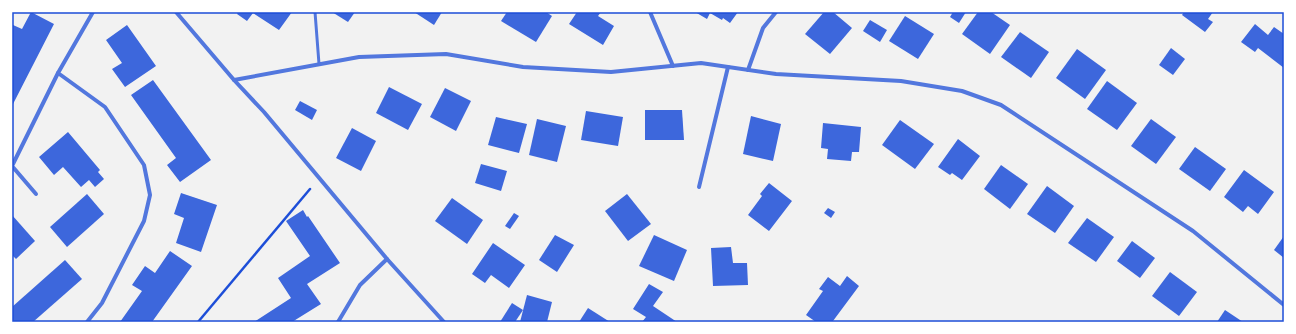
<svg xmlns="http://www.w3.org/2000/svg" width="1296" height="334" font-family="Montserrat,sans-serif">
  <style>
    .building { fill: #3d67dc }
    .lines { fill: none; stroke-linecap: round; stroke-linejoin: round }
    .path { stroke: #1d4ed8; stroke-width: 2.5 }
    .service { stroke: #5277de; stroke-width: 3 }
    .minor { stroke: #5277de; stroke-width: 4 }
    .neatline { fill: none; stroke: #1d4ed8; stroke-width: 1.5 }
  </style>
  <rect width="100%" height="100%" fill="#f2f2f2"/>
  <g class="building">
    <path d="M 31,12 L 54,24 L 12,106 L 12,49 L 13,46 L 12,46 L 12,26 L 13,25 L 22,29 Z"/>
    <path d="M 238,12 L 292,12 L 279,30 L 253,13 L 247,21 L 237,14 Z"/>
    <path d="M 332,12 L 355,12 L 348,22 Z"/>
    <path d="M 414,12 L 442,12 L 434,25 Z"/>
    <path d="M 507,12 L 546,12 L 552,16 L 536,42 L 501,21 Z"/>
    <path d="M 577,12 L 601,12 L 598,16 L 614,26 L 603,45 L 569,24 Z"/>
    <path d="M 695,12 L 738,12 L 730,23 L 723,18 L 722,20 L 710,13 L 707,19 Z"/>
    <path d="M 824,12 L 833,12 L 852,28 L 830,54 L 805,34 Z"/>
    <path d="M 953,12 L 966,12 L 959,23 L 950,17 Z"/>
    <path d="M 978,12 L 991,12 L 1010,25 L 990,54 L 962,34 Z"/>
    <path d="M 1184,12 L 1213,12 L 1208,19 L 1213,22 L 1205,32 L 1182,15 Z"/>
    <path d="M 905,16 L 934,34 L 918,59 L 889,41 Z"/>
    <path d="M 870,20 L 887,30 L 880,42 L 863,31 Z"/>
    <path d="M 1255,24 L 1268,35 L 1274,27 L 1284,34 L 1284,68 L 1258,48 L 1255,52 L 1241,42 Z"/>
    <path d="M 127,25 L 156,66 L 125,87 L 112,69 L 122,63 L 106,40 Z"/>
    <path d="M 1020,32 L 1049,52 L 1031,78 L 1001,57 Z"/>
    <path d="M 1171,48 L 1185,59 L 1173,75 L 1159,65 Z"/>
    <path d="M 1077,49 L 1106,70 L 1085,99 L 1056,78 Z"/>
    <path d="M 153,80 L 211,160 L 180,182 L 167,165 L 176,158 L 131,95 Z"/>
    <path d="M 1107,81 L 1137,103 L 1117,130 L 1087,109 Z"/>
    <path d="M 389,87 L 422,104 L 408,130 L 376,113 Z"/>
    <path d="M 445,88 L 471,101 L 456,131 L 430,117 Z"/>
    <path d="M 300,101 L 317,110 L 312,120 L 295,110 Z"/>
    <path d="M 645,110 L 682,110 L 684,140 L 645,140 Z"/>
    <path d="M 586,111 L 623,117 L 618,146 L 581,140 Z"/>
    <path d="M 751,116 L 781,124 L 773,161 L 743,154 Z"/>
    <path d="M 496,117 L 527,124 L 519,153 L 488,145 Z"/>
    <path d="M 537,119 L 566,126 L 557,162 L 529,155 Z"/>
    <path d="M 1151,119 L 1176,137 L 1156,164 L 1131,146 Z"/>
    <path d="M 900,120 L 934,144 L 915,169 L 882,145 Z"/>
    <path d="M 823,123 L 861,127 L 859,152 L 852,152 L 851,161 L 827,159 L 828,149 L 821,148 Z"/>
    <path d="M 352,128 L 376,141 L 361,171 L 336,158 Z"/>
    <path d="M 68,132 L 100,170 L 98,172 L 104,179 L 95,187 L 89,180 L 81,187 L 63,167 L 54,175 L 39,157 Z"/>
    <path d="M 958,139 L 980,156 L 962,180 L 952,173 L 950,175 L 938,167 Z"/>
    <path d="M 1195,147 L 1226,169 L 1210,191 L 1179,169 Z"/>
    <path d="M 481,164 L 507,171 L 501,191 L 475,183 Z"/>
    <path d="M 1001,165 L 1028,184 L 1010,209 L 984,189 Z"/>
    <path d="M 1244,170 L 1274,192 L 1258,214 L 1248,206 L 1243,212 L 1224,197 Z"/>
    <path d="M 769,183 L 792,201 L 769,231 L 748,215 L 762,196 L 760,194 Z"/>
    <path d="M 1047,186 L 1074,206 L 1055,233 L 1027,214 Z"/>
    <path d="M 181,193 L 217,205 L 201,252 L 176,243 L 184,218 L 174,214 Z"/>
    <path d="M 87,194 L 104,214 L 67,247 L 50,227 Z"/>
    <path d="M 627,194 L 651,224 L 628,241 L 605,211 Z"/>
    <path d="M 452,198 L 483,220 L 467,244 L 435,221 Z"/>
    <path d="M 828,208 L 835,212 L 831,218 L 824,213 Z"/>
    <path d="M 303,210 L 307,217 L 308,216 L 340,263 L 307,284 L 321,304 L 292,322 L 254,322 L 291,298 L 278,278 L 310,256 L 286,221 Z"/>
    <path d="M 514,213 L 519,216 L 510,229 L 505,226 Z"/>
    <path d="M 12,215 L 35,241 L 16,259 L 12,255 Z"/>
    <path d="M 1087,218 L 1114,237 L 1096,262 L 1068,243 Z"/>
    <path d="M 555,235 L 574,245 L 557,272 L 539,260 Z"/>
    <path d="M 654,235 L 687,250 L 674,281 L 639,266 Z"/>
    <path d="M 1284,236 L 1284,258 L 1274,250 Z"/>
    <path d="M 1132,241 L 1155,258 L 1140,278 L 1117,261 Z"/>
    <path d="M 493,243 L 525,265 L 509,288 L 491,275 L 485,283 L 472,274 Z"/>
    <path d="M 731,247 L 733,263 L 747,263 L 748,285 L 713,286 L 711,248 Z"/>
    <path d="M 170,251 L 192,266 L 152,322 L 120,322 L 142,291 L 132,285 L 145,266 L 155,273 Z"/>
    <path d="M 65,260 L 82,279 L 33,322 L 12,322 L 12,307 Z"/>
    <path d="M 1170,272 L 1197,292 L 1179,316 L 1152,296 Z"/>
    <path d="M 847,276 L 859,286 L 833,321 L 835,322 L 816,322 L 806,315 L 823,291 L 819,289 L 828,277 L 840,286 Z"/>
    <path d="M 649,284 L 663,292 L 653,306 L 677,322 L 642,322 L 646,317 L 633,309 Z"/>
    <path d="M 527,295 L 552,302 L 547,322 L 520,322 Z"/>
    <path d="M 512,303 L 523,310 L 515,322 L 500,322 Z"/>
    <path d="M 588,308 L 610,322 L 579,322 Z"/>
    <path d="M 1225,310 L 1243,322 L 1217,322 Z"/>
  </g>
  <g class="lines">
    <path class="path" d="M 198,322 L 310,189"/>
    <path class="service" d="M 315,12 L 319,64"/>
    <g class="minor">
      <path d="M 176,12 L 234,80 L 264,112 L 387,259 L 444,322"/>
      <path d="M 650,12 L 673,66"/>
      <path d="M 748,70 L 763,28 L 776,12"/>
      <path d="M 234,80 L 359,57 L 446,54 L 523,67 L 611,72 L 701,63 L 776,74 L 901,81 L 962,91 L 1001,105 L 1193,231 L 1284,305"/>
      <path d="M 699,187 L 728,67"/>
      <path d="M 36,194 L 12,166 L 58,73"/>
      <path d="M 87,322 L 102,303 L 144,221 L 150,195 L 144,165 L 105,107 L 58,73 L 93,12"/>
      <path d="M 338,322 L 360,285 L 387,259"/>
    </g>
  </g>
  <rect width="1296" height="334" fill="none" stroke="#ffffff" stroke-width="26"/>
  <rect x="13" y="13" width="1270" height="308" class="neatline"/>
</svg>
